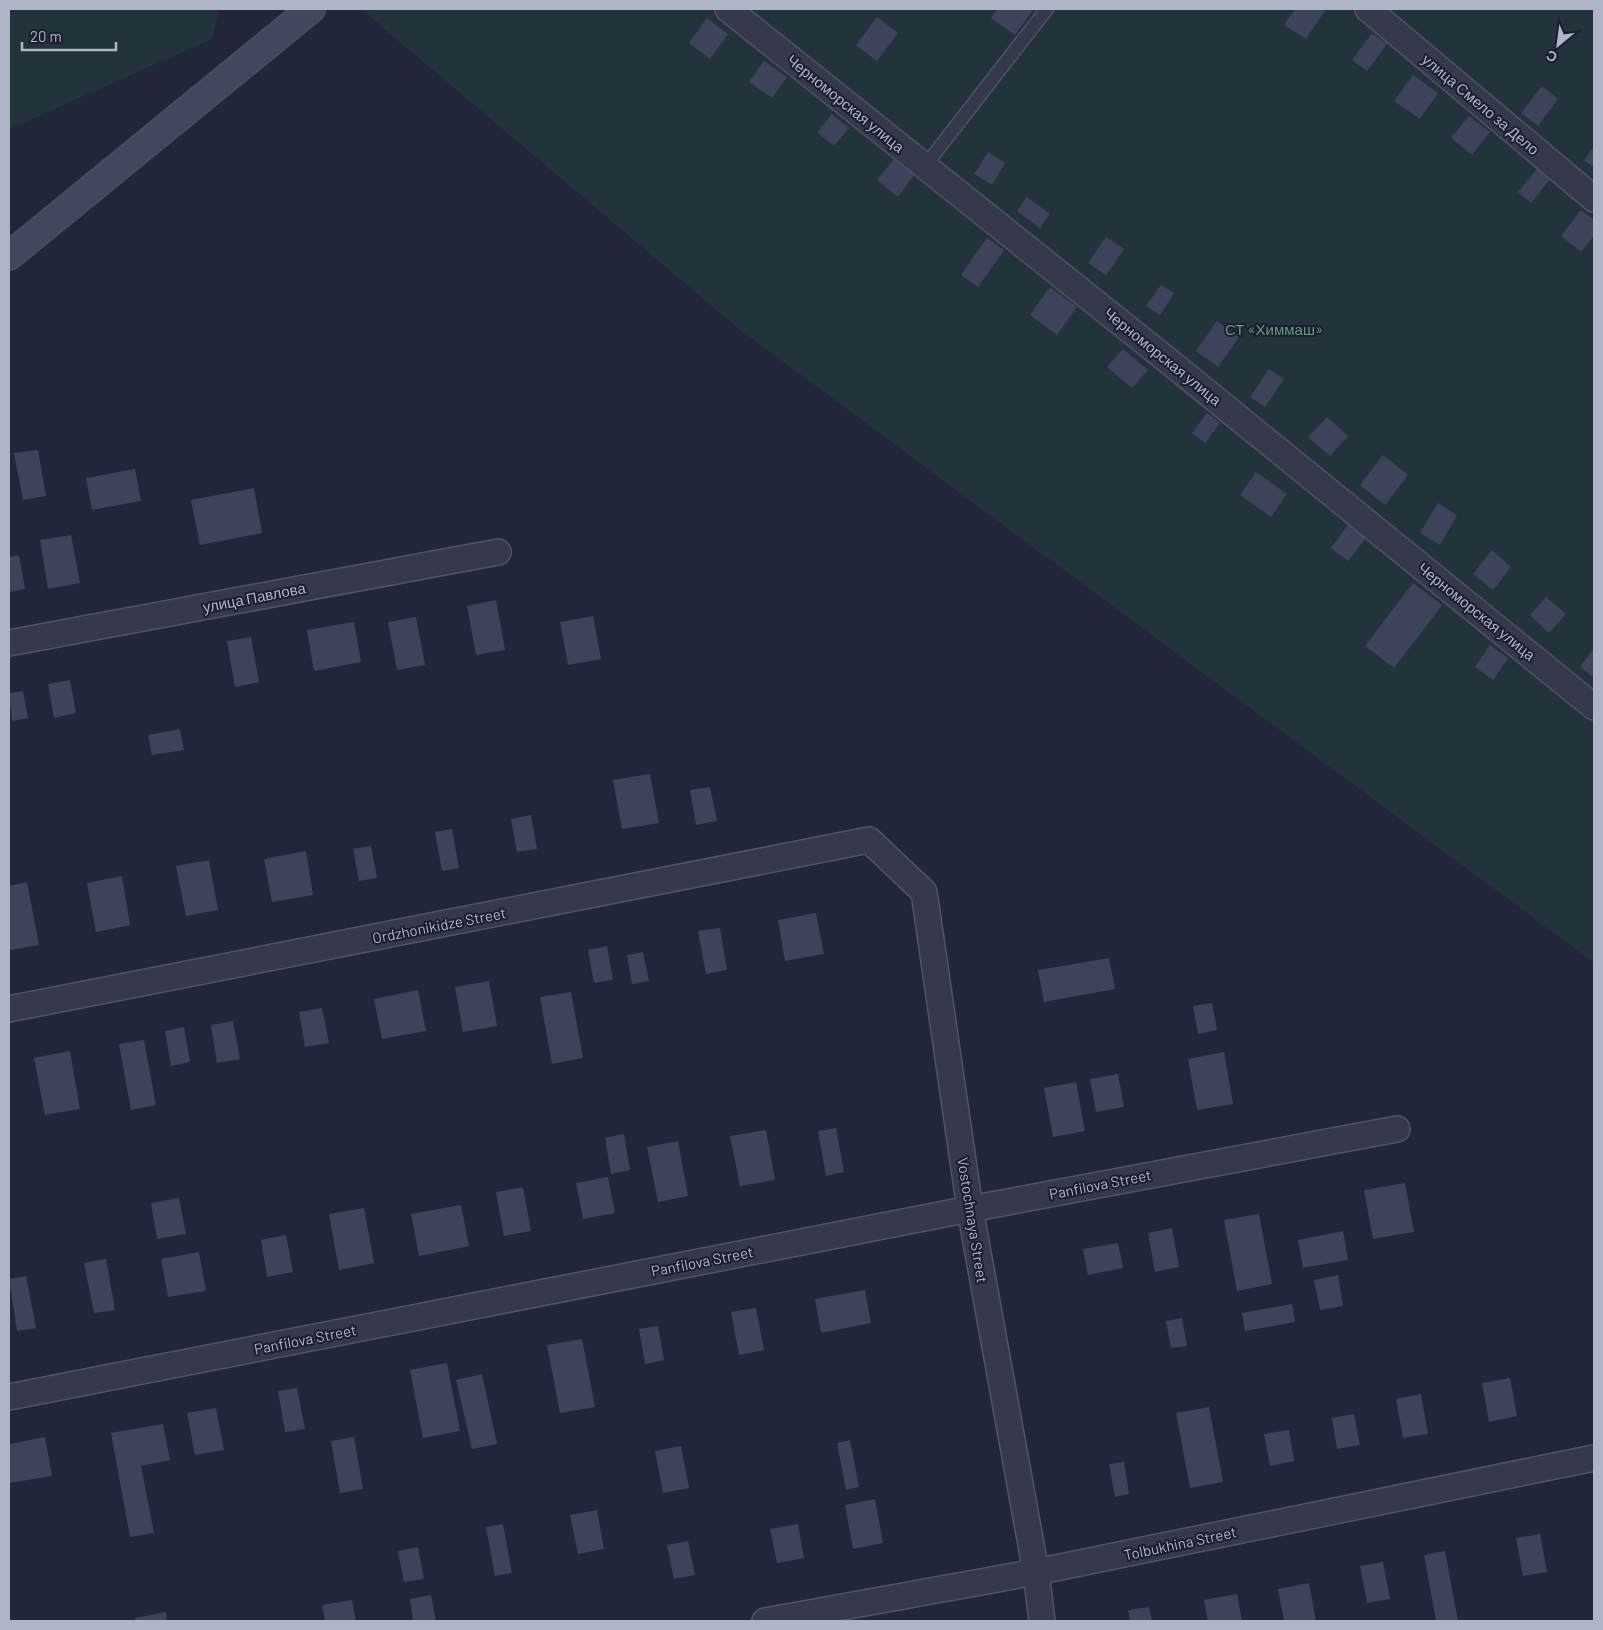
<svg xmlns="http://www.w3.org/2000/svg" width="1603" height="1630" font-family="Barlow,sans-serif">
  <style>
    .green { fill: #23333c }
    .building { fill: #3d435b }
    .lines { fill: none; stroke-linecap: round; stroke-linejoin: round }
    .lane-casing { stroke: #505466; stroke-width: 15 }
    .street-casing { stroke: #505466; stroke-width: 28 }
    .secondary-casing { stroke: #505466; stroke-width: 30 }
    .lane { stroke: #35394b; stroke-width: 12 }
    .street { stroke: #35394b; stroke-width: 25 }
    .secondary { stroke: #43475e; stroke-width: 28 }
    .labels { text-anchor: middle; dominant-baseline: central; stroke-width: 4; stroke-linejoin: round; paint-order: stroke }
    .street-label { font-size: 15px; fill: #b0b4c7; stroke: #1a1e30 }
    .park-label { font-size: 15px; fill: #66997e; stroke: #1a1e30 }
  </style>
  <rect width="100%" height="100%" fill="#21263b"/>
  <g class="green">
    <path d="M 9,9 L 219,9 L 212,39 L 9,129 Z"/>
    <path d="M 361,9 L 1594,9 L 1594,963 L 739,329 Z"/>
  </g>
  <g class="building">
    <path d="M 997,9 L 1031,9 L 1033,10 L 1015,35 L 991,18 Z"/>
    <path d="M 1295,9 L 1326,9 L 1306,39 L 1284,25 Z"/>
    <path d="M 877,17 L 898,33 L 877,61 L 856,45 Z"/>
    <path d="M 707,18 L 728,34 L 710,59 L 689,43 Z"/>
    <path d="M 1372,33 L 1387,44 L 1367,71 L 1352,60 Z"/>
    <path d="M 764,61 L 787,77 L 772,98 L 749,82 Z"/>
    <path d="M 1413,75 L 1438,93 L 1420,119 L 1394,101 Z"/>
    <path d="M 1542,86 L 1558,99 L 1538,126 L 1521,113 Z"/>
    <path d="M 832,114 L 849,128 L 834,146 L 817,132 Z"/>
    <path d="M 1469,116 L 1490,132 L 1472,155 L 1451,138 Z"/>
    <path d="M 1594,147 L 1594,168 L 1584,160 Z"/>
    <path d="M 988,152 L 1005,163 L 992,185 L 974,174 Z"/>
    <path d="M 894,159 L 914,175 L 898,197 L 877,180 Z"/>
    <path d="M 1538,168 L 1551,178 L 1531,203 L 1518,192 Z"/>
    <path d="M 1027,197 L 1050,214 L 1040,228 L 1017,211 Z"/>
    <path d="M 1581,210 L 1594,220 L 1594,236 L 1581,252 L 1561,236 Z"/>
    <path d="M 1106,237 L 1124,249 L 1106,275 L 1088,263 Z"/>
    <path d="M 987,238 L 1004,250 L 978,287 L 961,275 Z"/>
    <path d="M 1161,285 L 1174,293 L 1160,315 L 1146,306 Z"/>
    <path d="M 1050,287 L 1077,307 L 1057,335 L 1030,315 Z"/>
    <path d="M 1217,321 L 1239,337 L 1218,367 L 1196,351 Z"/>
    <path d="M 1123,349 L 1148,370 L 1132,388 L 1107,367 Z"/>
    <path d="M 1269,369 L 1284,379 L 1265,407 L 1250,397 Z"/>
    <path d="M 1207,413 L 1220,423 L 1205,443 L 1192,433 Z"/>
    <path d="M 1327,417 L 1348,436 L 1330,456 L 1308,437 Z"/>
    <path d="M 38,450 L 46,496 L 23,500 L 14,453 Z"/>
    <path d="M 1383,455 L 1408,475 L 1385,505 L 1360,485 Z"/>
    <path d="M 135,469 L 141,501 L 92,510 L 86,478 Z"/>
    <path d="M 1256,472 L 1287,494 L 1271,517 L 1240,495 Z"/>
    <path d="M 254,488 L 262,533 L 200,545 L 191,500 Z"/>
    <path d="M 1438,503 L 1457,515 L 1440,545 L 1420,533 Z"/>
    <path d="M 1348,525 L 1366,538 L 1348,561 L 1331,548 Z"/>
    <path d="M 71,535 L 80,583 L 48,589 L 40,540 Z"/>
    <path d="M 1492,550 L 1511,567 L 1493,590 L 1473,574 Z"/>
    <path d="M 19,555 L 25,589 L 9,592 L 9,557 Z"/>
    <path d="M 1413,583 L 1442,605 L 1394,668 L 1365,646 Z"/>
    <path d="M 1546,597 L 1566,614 L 1549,633 L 1530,615 Z"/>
    <path d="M 496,600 L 505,650 L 476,655 L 467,606 Z"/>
    <path d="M 593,616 L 601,659 L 568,665 L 560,622 Z"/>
    <path d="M 416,617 L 425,665 L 397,670 L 388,622 Z"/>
    <path d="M 354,622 L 361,662 L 314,671 L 307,630 Z"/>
    <path d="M 251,637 L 259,682 L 235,687 L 227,641 Z"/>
    <path d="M 1490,645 L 1508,658 L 1493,680 L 1475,667 Z"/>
    <path d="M 1594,648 L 1594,678 L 1580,667 Z"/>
    <path d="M 70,680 L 76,713 L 54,718 L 48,684 Z"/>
    <path d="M 23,691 L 28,718 L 12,721 L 9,693 Z"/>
    <path d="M 180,729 L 184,750 L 152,755 L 148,735 Z"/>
    <path d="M 650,774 L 659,823 L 622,829 L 613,780 Z"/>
    <path d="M 710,787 L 717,821 L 696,825 L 690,790 Z"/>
    <path d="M 531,815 L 537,849 L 517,852 L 511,819 Z"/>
    <path d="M 452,829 L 459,868 L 442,871 L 435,832 Z"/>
    <path d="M 371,846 L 377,878 L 359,881 L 353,849 Z"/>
    <path d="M 306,851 L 313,895 L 272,902 L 264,859 Z"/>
    <path d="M 209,860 L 218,910 L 186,916 L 176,866 Z"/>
    <path d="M 122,876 L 130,925 L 96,932 L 87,883 Z"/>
    <path d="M 27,882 L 39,945 L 10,950 L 9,886 Z"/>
    <path d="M 816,913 L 824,954 L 785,961 L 778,920 Z"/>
    <path d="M 720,928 L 727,970 L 706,974 L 698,931 Z"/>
    <path d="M 607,946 L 613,980 L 594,983 L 588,950 Z"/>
    <path d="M 643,952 L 649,981 L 632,984 L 627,955 Z"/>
    <path d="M 1109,958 L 1115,989 L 1044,1002 L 1038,970 Z"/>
    <path d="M 489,981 L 497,1026 L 463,1032 L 455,987 Z"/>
    <path d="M 418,990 L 426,1031 L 382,1039 L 374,999 Z"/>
    <path d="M 571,992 L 583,1058 L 552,1064 L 540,997 Z"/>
    <path d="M 1212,1003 L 1217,1030 L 1198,1034 L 1193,1006 Z"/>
    <path d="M 322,1008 L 329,1043 L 305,1047 L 299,1012 Z"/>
    <path d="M 233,1021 L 240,1059 L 217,1063 L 211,1025 Z"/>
    <path d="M 184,1027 L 190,1062 L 171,1066 L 165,1031 Z"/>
    <path d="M 144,1040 L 156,1105 L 131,1110 L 119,1044 Z"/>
    <path d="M 70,1051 L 80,1109 L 45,1115 L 34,1058 Z"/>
    <path d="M 1224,1052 L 1233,1104 L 1197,1110 L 1188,1059 Z"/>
    <path d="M 1118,1074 L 1124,1107 L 1096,1112 L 1090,1079 Z"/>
    <path d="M 1076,1082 L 1085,1131 L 1053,1137 L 1044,1088 Z"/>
    <path d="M 836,1128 L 844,1172 L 826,1176 L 818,1131 Z"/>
    <path d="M 766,1130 L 775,1180 L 740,1186 L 730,1136 Z"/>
    <path d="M 624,1134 L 630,1170 L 611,1174 L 605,1138 Z"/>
    <path d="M 678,1141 L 688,1196 L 658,1202 L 647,1147 Z"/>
    <path d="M 608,1177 L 615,1213 L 583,1219 L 576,1183 Z"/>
    <path d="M 1405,1183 L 1414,1232 L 1373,1239 L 1364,1190 Z"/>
    <path d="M 523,1187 L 531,1231 L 504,1236 L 496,1192 Z"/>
    <path d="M 179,1198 L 186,1234 L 157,1239 L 151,1203 Z"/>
    <path d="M 461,1205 L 469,1246 L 419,1256 L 411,1214 Z"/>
    <path d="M 364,1208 L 374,1263 L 339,1270 L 329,1214 Z"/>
    <path d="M 1259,1214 L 1272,1284 L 1237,1291 L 1224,1220 Z"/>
    <path d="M 1172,1228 L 1179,1267 L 1155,1272 L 1148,1233 Z"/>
    <path d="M 1343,1231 L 1348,1260 L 1303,1268 L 1298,1240 Z"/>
    <path d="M 286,1235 L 293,1272 L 267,1277 L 261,1240 Z"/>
    <path d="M 1118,1243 L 1123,1268 L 1088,1275 L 1083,1249 Z"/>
    <path d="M 199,1252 L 206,1291 L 168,1297 L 161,1259 Z"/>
    <path d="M 106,1259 L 115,1310 L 94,1313 L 84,1263 Z"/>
    <path d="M 1338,1275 L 1343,1306 L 1320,1310 L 1314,1280 Z"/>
    <path d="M 26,1276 L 36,1328 L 17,1331 L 9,1279 Z"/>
    <path d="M 865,1290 L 871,1323 L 821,1333 L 815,1299 Z"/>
    <path d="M 1292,1304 L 1295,1322 L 1245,1331 L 1242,1313 Z"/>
    <path d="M 756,1308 L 764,1350 L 739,1355 L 731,1312 Z"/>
    <path d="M 1182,1318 L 1187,1346 L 1171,1348 L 1166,1321 Z"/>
    <path d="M 658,1326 L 664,1360 L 645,1364 L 639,1329 Z"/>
    <path d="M 582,1339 L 595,1407 L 560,1413 L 547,1345 Z"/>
    <path d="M 447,1363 L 460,1431 L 423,1438 L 410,1370 Z"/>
    <path d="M 482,1374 L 497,1444 L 472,1449 L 456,1380 Z"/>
    <path d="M 1510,1378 L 1517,1416 L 1489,1422 L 1482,1383 Z"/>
    <path d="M 297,1388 L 305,1429 L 285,1432 L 278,1391 Z"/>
    <path d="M 1421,1394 L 1428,1434 L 1403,1438 L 1396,1399 Z"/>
    <path d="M 1209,1407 L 1223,1482 L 1190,1488 L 1176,1413 Z"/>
    <path d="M 216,1408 L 224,1450 L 195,1455 L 187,1413 Z"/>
    <path d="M 1354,1414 L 1360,1445 L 1337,1449 L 1332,1418 Z"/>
    <path d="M 163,1424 L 170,1460 L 141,1466 L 154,1533 L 130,1537 L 111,1433 Z"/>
    <path d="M 1289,1430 L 1294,1461 L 1270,1466 L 1264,1434 Z"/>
    <path d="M 45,1437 L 52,1476 L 9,1483 L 9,1444 Z"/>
    <path d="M 354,1437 L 363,1489 L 340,1493 L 331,1441 Z"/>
    <path d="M 850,1440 L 859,1487 L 846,1490 L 837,1443 Z"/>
    <path d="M 681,1446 L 689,1488 L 663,1493 L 655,1451 Z"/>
    <path d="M 1124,1462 L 1129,1494 L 1115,1497 L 1109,1464 Z"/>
    <path d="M 875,1499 L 883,1543 L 853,1549 L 845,1505 Z"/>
    <path d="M 597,1510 L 604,1549 L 578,1554 L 570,1515 Z"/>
    <path d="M 503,1524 L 512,1573 L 495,1576 L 486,1527 Z"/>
    <path d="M 798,1524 L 804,1558 L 777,1563 L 770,1529 Z"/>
    <path d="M 1540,1534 L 1547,1572 L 1523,1576 L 1516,1538 Z"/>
    <path d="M 688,1541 L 695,1575 L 674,1579 L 667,1545 Z"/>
    <path d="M 418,1547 L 424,1579 L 404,1582 L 398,1551 Z"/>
    <path d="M 1445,1551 L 1458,1621 L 1436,1621 L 1424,1555 Z"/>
    <path d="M 1383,1562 L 1390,1599 L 1367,1603 L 1360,1566 Z"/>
    <path d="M 1309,1583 L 1316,1621 L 1284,1621 L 1278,1589 Z"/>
    <path d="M 1237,1594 L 1242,1621 L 1208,1621 L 1204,1600 Z"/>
    <path d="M 431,1595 L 436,1621 L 413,1621 L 410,1599 Z"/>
    <path d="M 352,1600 L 356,1621 L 325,1621 L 322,1605 Z"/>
    <path d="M 1149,1607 L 1152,1621 L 1130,1621 L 1128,1610 Z"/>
    <path d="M 166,1612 L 167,1621 L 136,1621 L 135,1618 Z"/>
  </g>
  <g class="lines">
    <defs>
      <path id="lane" d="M 925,166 L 1047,9"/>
      <g id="street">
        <path d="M 728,9 L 1166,359 L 1594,707"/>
        <path d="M 1368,9 L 1594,199"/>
        <path d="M 9,643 L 498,552"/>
        <path d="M 9,1009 L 869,840 L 924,892 L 970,1209 L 1036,1572 L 1042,1621"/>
        <path d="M 9,1397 L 970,1209 L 1397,1129"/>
        <path d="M 765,1621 L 1036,1572 L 1594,1458"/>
      </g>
      <path id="secondary" d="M 9,256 L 311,9"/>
    </defs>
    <use href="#lane" class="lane-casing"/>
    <use href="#street" class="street-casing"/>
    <use href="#secondary" class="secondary-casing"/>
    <use href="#lane" class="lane"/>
    <use href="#street" class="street"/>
    <use href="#secondary" class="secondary"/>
  </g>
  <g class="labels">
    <g class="street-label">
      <text transform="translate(846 103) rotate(39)">Черноморская улица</text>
      <text transform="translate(1481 104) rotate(40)">улица Смело за Дело</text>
      <text transform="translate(1163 356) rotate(39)">Черноморская улица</text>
      <text transform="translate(254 597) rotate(-11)">улица Павлова</text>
      <text transform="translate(1477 611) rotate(39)">Черноморская улица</text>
      <text transform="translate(439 925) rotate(-11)">Ordzhonikidze Street</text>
      <text transform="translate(1100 1184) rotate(-11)">Panfilova Street</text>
      <text transform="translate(973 1220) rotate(81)">Vostochnaya Street</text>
      <text transform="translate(702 1261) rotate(-11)">Panfilova Street</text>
      <text transform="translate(305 1339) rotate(-11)">Panfilova Street</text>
      <text transform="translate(1180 1543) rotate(-12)">Tolbukhina Street</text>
    </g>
    <g class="park-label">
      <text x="1274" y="329">СТ «Химмаш»</text>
    </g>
  </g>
  <rect width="1603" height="1630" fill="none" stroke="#b0b4c7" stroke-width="20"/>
  <g transform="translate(1558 45) rotate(209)" stroke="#1a1e30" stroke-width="4" paint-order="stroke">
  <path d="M0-4L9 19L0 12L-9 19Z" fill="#b0b4c7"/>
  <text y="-8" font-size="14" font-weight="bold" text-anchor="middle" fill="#b0b4c7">С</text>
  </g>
  <path d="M22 42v8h94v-8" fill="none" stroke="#b0b4c7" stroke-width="2.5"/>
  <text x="30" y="42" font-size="15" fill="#b0b4c7" stroke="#1a1e30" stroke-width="4" paint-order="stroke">20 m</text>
</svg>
